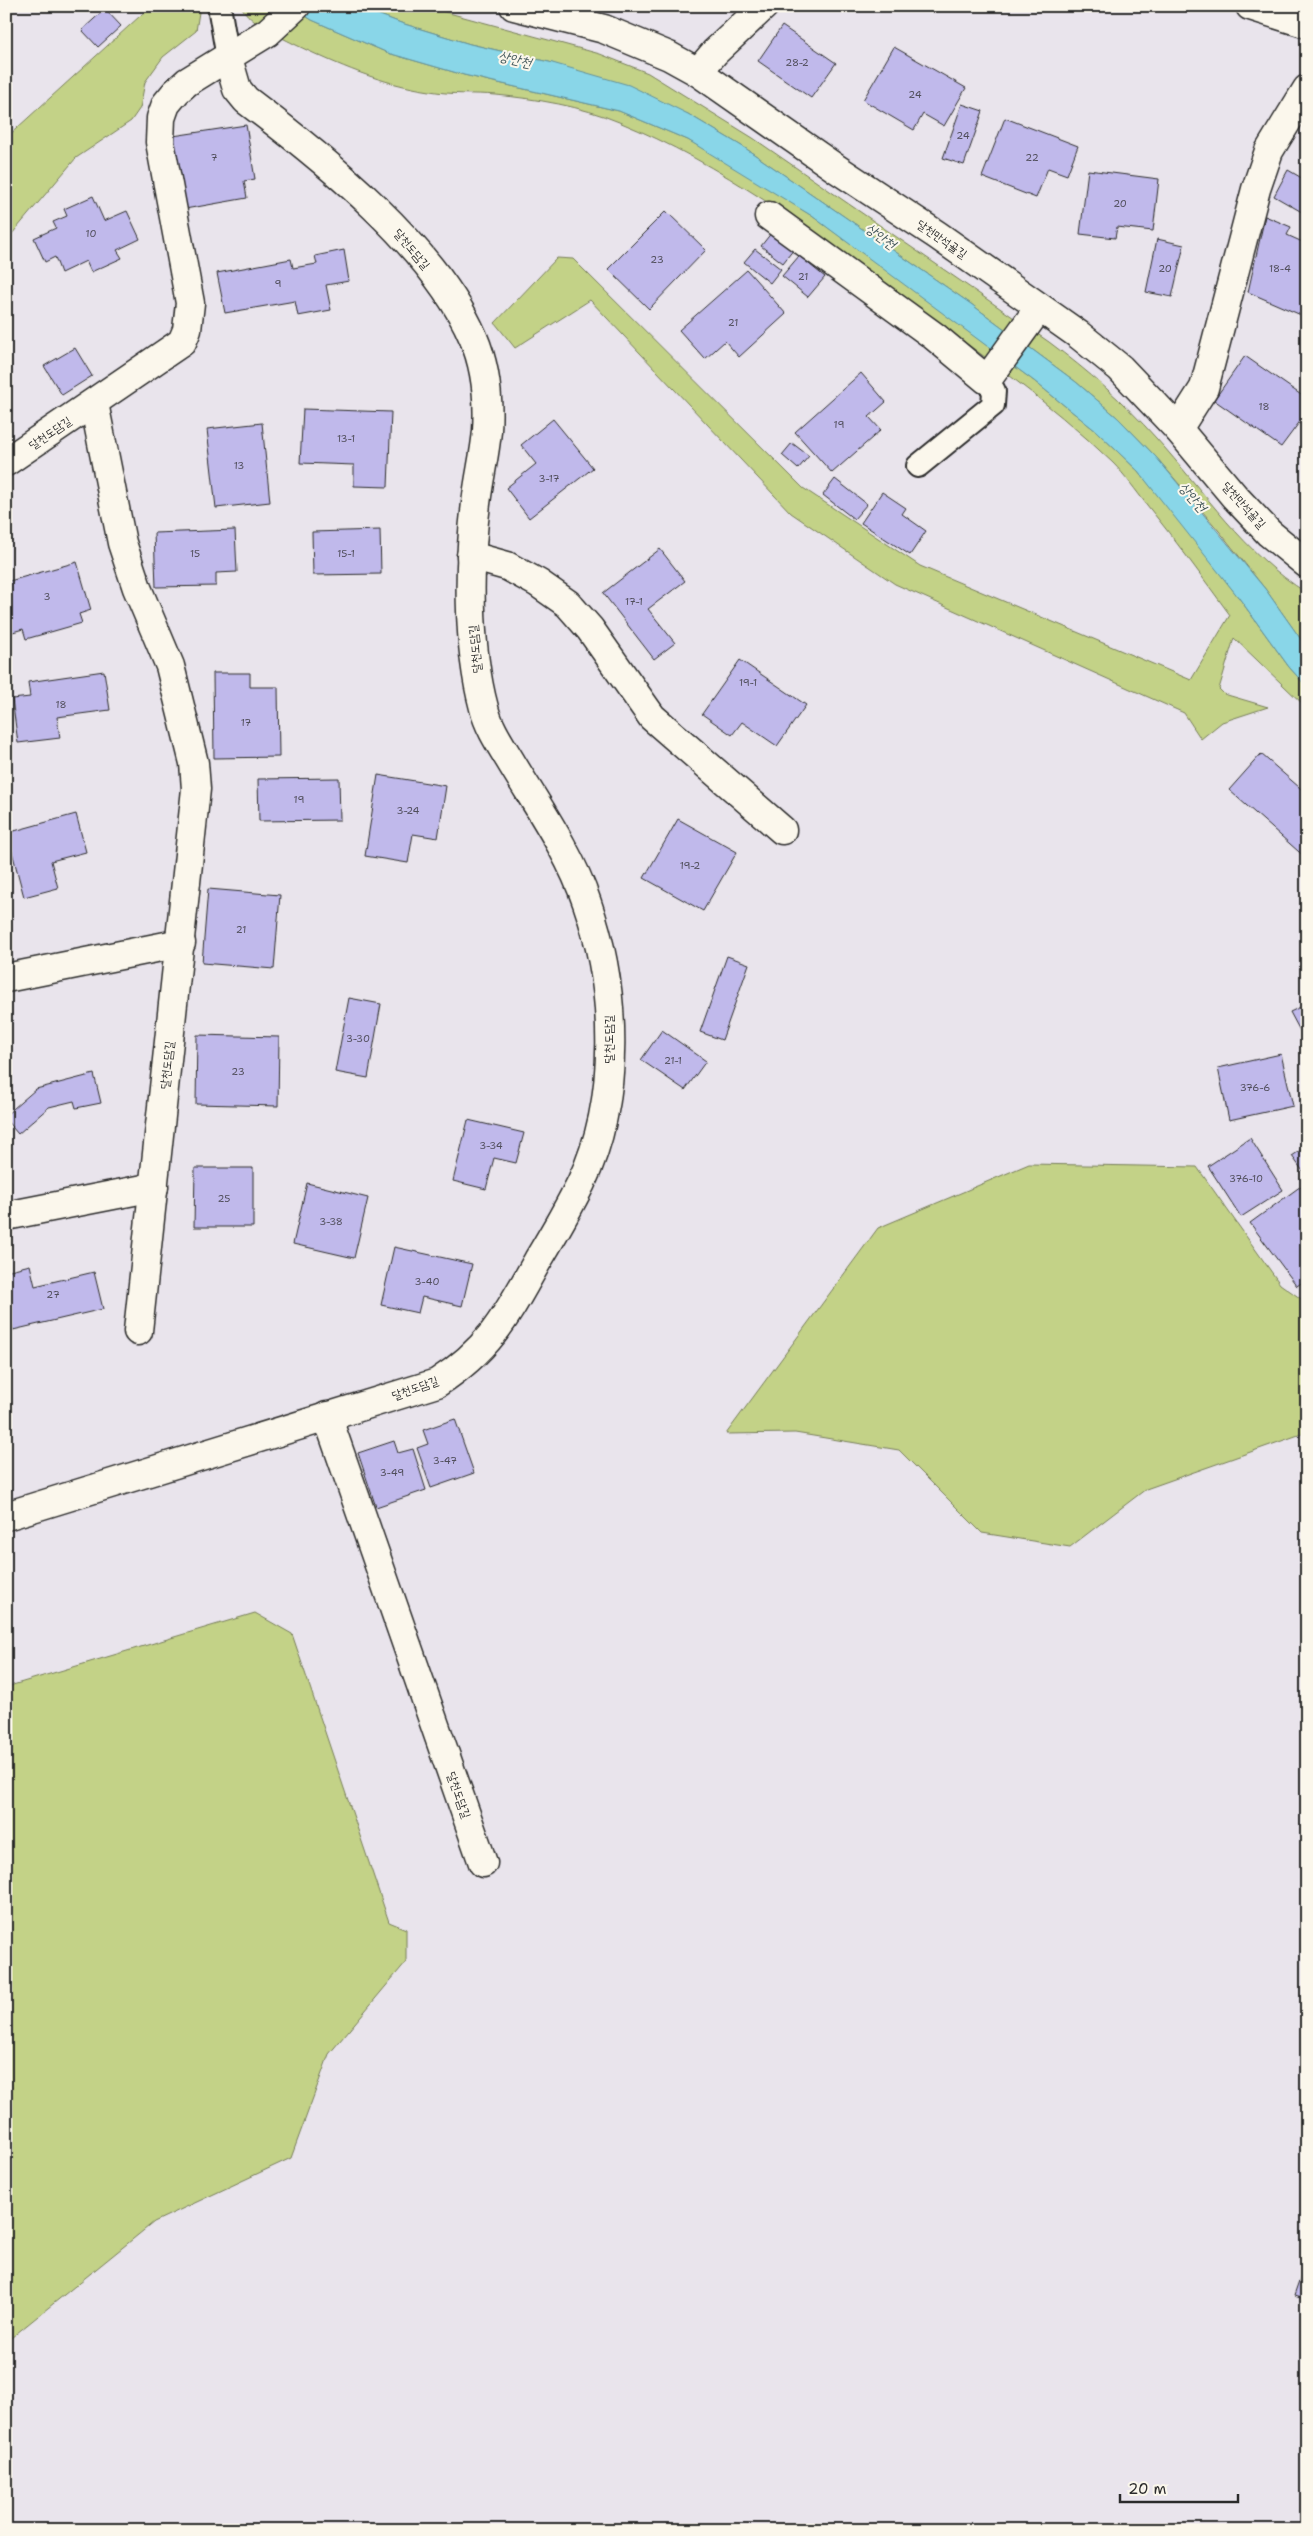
<svg xmlns="http://www.w3.org/2000/svg" width="1313" height="2536" font-family="'Shantell Sans','Poor Story',sans-serif">
  <style>
    .green { fill: #c3d287; stroke: #777e59 }
    .water { fill: #89d6e8; stroke: #63929c }
    .building { fill: #c0b9eb; stroke: #2b2b2b }
    .lines { fill: none; stroke-linecap: round; stroke-linejoin: round }
    .lane-casing { stroke: #2b2b2b; stroke-width: 26 }
    .street-casing { stroke: #2b2b2b; stroke-width: 31 }
    .secondary-casing { stroke: #2b2b2b; stroke-width: 31 }
    .lane { stroke: #fbf7ec; stroke-width: 22 }
    .street { stroke: #fbf7ec; stroke-width: 28 }
    .secondary { stroke: #fbf7ec; stroke-width: 28 }
    .labels { text-anchor: middle; dominant-baseline: central; stroke-width: 4; stroke-linejoin: round; paint-order: stroke }
    .number-label { font-size: 10px; fill: #504e5b }
    .street-label { font-size: 12px; fill: #2b2b2b; stroke: #fbf7ec }
    .water-label { font-size: 14px; font-style: italic; fill: #42565a; stroke: #fbf7ec }
  </style>
  <rect width="100%" height="100%" fill="#e9e4ec"/>
  <filter id="ink" filterUnits="userSpaceOnUse"><feTurbulence type="fractalNoise" baseFrequency=".02" numOctaves="2"/><feDisplacementMap in="SourceGraphic" scale="10" xChannelSelector="R" yChannelSelector="G"/><feConvolveMatrix kernelMatrix="1 2 1 2 8 2 1 2 1" color-interpolation-filters="sRGB"/></filter>
  <g filter="url(#ink)">
    <g class="green">
      <path d="M 151,6 L 200,6 L 196,31 L 163,57 L 145,82 L 140,108 L 131,121 L 76,158 L 6,241 L 6,138 Z"/>
      <path d="M 241,6 L 290,6 L 312,20 L 388,53 L 464,75 L 619,111 L 688,140 L 735,167 L 812,216 L 889,272 L 1034,381 L 1096,431 L 1138,471 L 1182,524 L 1239,598 L 1289,667 L 1307,687 L 1307,708 L 1234,638 L 1219,689 L 1224,694 L 1268,707 L 1222,722 L 1201,739 L 1184,713 L 895,584 L 791,513 L 590,300 L 515,348 L 495,323 L 557,258 L 573,259 L 803,488 L 920,566 L 1191,680 L 1230,615 C 1203,578 1176,541 1147,505 C 1136,491 1125,475 1113,463 C 1048,400 972,348 900,295 C 810,231 722,164 619,122 C 581,106 537,99 496,95 C 474,93 451,95 430,91 C 381,84 338,65 294,44 C 277,35 250,24 241,6 Z"/>
      <path d="M 356,6 L 423,6 L 600,54 L 648,73 L 753,138 L 1049,342 C 1088,371 1124,402 1156,438 C 1204,491 1245,555 1307,593 L 1307,648 L 1266,590 L 1219,531 L 1156,457 L 1118,418 L 1076,382 L 971,304 L 745,148 L 688,114 L 549,62 L 470,44 L 401,23 Z"/>
      <path d="M 1029,1164 L 1197,1167 L 1280,1284 L 1307,1303 L 1307,1432 L 1146,1489 L 1070,1547 L 982,1533 L 899,1450 L 795,1433 L 726,1434 L 878,1228 Z"/>
      <path d="M 255,1613 L 292,1634 L 389,1922 L 406,1929 L 406,1962 L 329,2054 L 291,2158 L 154,2222 L 6,2342 L 6,1687 Z"/>
    </g>
    <path class="water" d="M 290,6 L 356,6 L 401,23 L 470,44 L 549,62 L 629,85 L 688,114 L 745,148 L 971,304 L 1076,382 L 1118,418 L 1156,457 L 1266,590 L 1307,648 L 1307,687 L 1289,667 L 1239,598 L 1138,471 L 1096,431 L 1034,381 L 812,216 L 688,140 L 619,111 L 464,75 L 388,53 L 312,20 Z"/>
    <g class="building">
      <path d="M 105,9 L 121,26 L 98,47 L 82,30 Z"/>
      <path d="M 782,26 L 836,63 L 811,98 L 758,61 Z"/>
      <path d="M 894,47 L 966,88 L 944,126 L 923,114 L 914,130 L 863,100 Z"/>
      <path d="M 962,104 L 983,111 L 964,165 L 943,158 Z"/>
      <path d="M 1005,118 L 1078,146 L 1067,175 L 1048,168 L 1036,198 L 982,177 Z"/>
      <path d="M 246,125 L 255,179 L 244,181 L 247,198 L 185,209 L 173,136 Z"/>
      <path d="M 1088,170 L 1159,179 L 1153,231 L 1117,227 L 1115,238 L 1080,234 Z"/>
      <path d="M 1288,170 L 1307,181 L 1307,215 L 1274,196 Z"/>
      <path d="M 93,196 L 104,221 L 127,211 L 140,239 L 117,250 L 122,258 L 91,272 L 86,261 L 61,273 L 55,257 L 45,262 L 34,238 L 56,228 L 53,222 L 67,216 L 64,209 Z"/>
      <path d="M 666,211 L 706,250 L 649,309 L 608,269 Z"/>
      <path d="M 1265,216 L 1291,227 L 1287,235 L 1307,244 L 1307,302 L 1301,315 L 1248,292 Z"/>
      <path d="M 772,232 L 794,249 L 783,263 L 761,246 Z"/>
      <path d="M 1157,239 L 1184,245 L 1172,297 L 1146,292 Z"/>
      <path d="M 755,249 L 781,269 L 770,283 L 744,262 Z"/>
      <path d="M 344,250 L 349,281 L 326,285 L 331,310 L 298,316 L 295,301 L 225,313 L 217,273 L 291,259 L 293,268 L 317,264 L 315,256 Z"/>
      <path d="M 799,256 L 825,277 L 808,297 L 782,276 Z"/>
      <path d="M 747,270 L 786,314 L 739,357 L 725,341 L 705,359 L 679,330 Z"/>
      <path d="M 75,348 L 92,376 L 62,395 L 44,366 Z"/>
      <path d="M 1245,356 L 1307,399 L 1307,412 L 1281,447 L 1214,400 Z"/>
      <path d="M 861,373 L 886,402 L 869,417 L 881,430 L 832,473 L 795,432 Z"/>
      <path d="M 303,409 L 391,412 L 388,487 L 354,486 L 354,465 L 300,463 Z"/>
      <path d="M 553,419 L 593,468 L 529,518 L 506,488 L 536,464 L 521,445 Z"/>
      <path d="M 262,423 L 270,502 L 216,508 L 207,429 Z"/>
      <path d="M 792,443 L 809,456 L 798,469 L 782,455 Z"/>
      <path d="M 835,479 L 867,504 L 854,519 L 823,495 Z"/>
      <path d="M 882,492 L 906,508 L 902,514 L 926,531 L 910,555 L 861,523 Z"/>
      <path d="M 235,530 L 237,572 L 216,573 L 216,586 L 156,587 L 154,533 Z"/>
      <path d="M 380,530 L 381,574 L 313,575 L 312,532 Z"/>
      <path d="M 660,549 L 685,581 L 648,609 L 675,643 L 654,659 L 603,593 Z"/>
      <path d="M 77,562 L 91,610 L 79,614 L 82,623 L 26,639 L 23,629 L 6,634 L 6,582 Z"/>
      <path d="M 740,660 L 806,705 L 777,746 L 742,722 L 732,735 L 702,714 Z"/>
      <path d="M 104,671 L 110,710 L 57,717 L 60,738 L 18,743 L 12,699 L 30,697 L 28,682 Z"/>
      <path d="M 213,673 L 250,673 L 250,687 L 278,687 L 279,757 L 214,758 Z"/>
      <path d="M 1261,754 L 1307,794 L 1307,859 L 1229,790 Z"/>
      <path d="M 378,775 L 446,786 L 438,838 L 413,834 L 408,863 L 365,856 Z"/>
      <path d="M 339,778 L 340,820 L 259,821 L 258,779 Z"/>
      <path d="M 76,814 L 86,852 L 51,861 L 58,888 L 24,897 L 7,833 Z"/>
      <path d="M 678,819 L 737,852 L 703,911 L 644,878 Z"/>
      <path d="M 208,889 L 280,895 L 274,969 L 202,963 Z"/>
      <path d="M 727,956 L 749,964 L 722,1040 L 700,1032 Z"/>
      <path d="M 349,998 L 381,1004 L 368,1078 L 335,1072 Z"/>
      <path d="M 1307,1004 L 1307,1044 L 1290,1012 Z"/>
      <path d="M 662,1030 L 706,1061 L 685,1090 L 641,1060 Z"/>
      <path d="M 197,1035 L 279,1037 L 278,1106 L 196,1104 Z"/>
      <path d="M 1281,1054 L 1293,1106 L 1229,1120 L 1218,1068 Z"/>
      <path d="M 94,1074 L 101,1103 L 76,1108 L 74,1101 L 49,1107 L 18,1134 L 6,1120 L 6,1115 L 36,1089 Z"/>
      <path d="M 468,1120 L 524,1133 L 516,1163 L 494,1158 L 486,1189 L 453,1181 Z"/>
      <path d="M 1250,1138 L 1283,1190 L 1241,1217 L 1208,1166 Z"/>
      <path d="M 1307,1146 L 1307,1177 L 1292,1156 Z"/>
      <path d="M 195,1168 L 253,1168 L 253,1227 L 194,1227 Z"/>
      <path d="M 307,1183 L 368,1198 L 354,1258 L 293,1244 Z"/>
      <path d="M 1301,1186 L 1307,1194 L 1307,1279 L 1297,1286 L 1250,1223 Z"/>
      <path d="M 394,1247 L 472,1264 L 462,1306 L 422,1297 L 418,1313 L 381,1305 Z"/>
      <path d="M 30,1265 L 35,1286 L 94,1272 L 103,1309 L 13,1330 L 6,1302 L 6,1271 Z"/>
      <path d="M 455,1419 L 474,1473 L 431,1488 L 417,1448 L 428,1444 L 423,1430 Z"/>
      <path d="M 394,1441 L 398,1453 L 413,1449 L 426,1490 L 376,1507 L 358,1453 Z"/>
      <path d="M 1302,2273 L 1307,2275 L 1307,2300 L 1294,2296 Z"/>
    </g>
    <g class="lines">
      <defs>
        <g id="lane">
          <path d="M 219,6 L 228,58"/>
          <path d="M 918,466 L 993,405 L 994,391 L 987,380"/>
        </g>
        <g id="street">
          <path d="M 1250,6 L 1307,24"/>
          <path d="M 698,72 L 715,52 L 764,6"/>
          <path d="M 769,216 L 934,336 L 987,380 L 1039,308"/>
          <path d="M 94,403 L 122,543 L 137,588 L 170,666 L 194,763 L 196,789 L 138,1331"/>
          <path d="M 1178,429 L 1204,388 L 1256,189 L 1269,151 L 1307,89"/>
          <path d="M 6,462 L 182,342 L 187,330 L 190,303 L 160,142 L 161,118 L 166,104 L 176,92 L 187,82 L 268,32 L 296,6"/>
          <path d="M 471,556 L 507,566 L 538,583 L 568,604 L 590,629 L 652,717 L 782,830"/>
          <path d="M 6,978 L 181,943"/>
          <path d="M 6,1216 L 154,1187"/>
          <path d="M 327,1416 L 483,1863"/>
          <path d="M 6,1516 L 437,1383 C 492,1347 507,1315 538,1260 C 553,1235 568,1209 581,1183 C 621,1099 617,989 587,903 C 571,855 540,810 514,767 C 503,748 489,729 484,708 C 467,645 468,561 477,496 C 480,474 485,453 487,431 C 489,399 486,367 473,337 C 435,248 323,158 246,100 L 237,89 L 228,58"/>
        </g>
        <path id="secondary" d="M 514,6 L 604,29 L 669,56 L 698,72 L 837,169 L 937,235 L 1079,335 L 1120,368 L 1178,429 L 1235,497 L 1269,533 L 1307,564"/>
      </defs>
      <use href="#lane" class="lane-casing"/>
      <use href="#street" class="street-casing"/>
      <use href="#secondary" class="secondary-casing"/>
      <use href="#lane" class="lane"/>
      <use href="#street" class="street"/>
      <use href="#secondary" class="secondary"/>
    </g>
  </g>
  <g class="labels">
    <g class="number-label">
      <text x="797" y="62">28-2</text>
      <text x="915" y="94">24</text>
      <text x="963" y="135">24</text>
      <text x="214" y="157">7</text>
      <text x="1032" y="157">22</text>
      <text x="1120" y="203">20</text>
      <text x="91" y="233">10</text>
      <text x="657" y="259">23</text>
      <text x="1165" y="268">20</text>
      <text x="1280" y="268">18-4</text>
      <text x="803" y="276">21</text>
      <text x="278" y="283">9</text>
      <text x="733" y="322">21</text>
      <text x="1264" y="406">18</text>
      <text x="839" y="424">19</text>
      <text x="346" y="438">13-1</text>
      <text x="239" y="465">13</text>
      <text x="549" y="478">3-17</text>
      <text x="195" y="553">15</text>
      <text x="346" y="553">15-1</text>
      <text x="47" y="596">3</text>
      <text x="634" y="601">17-1</text>
      <text x="748" y="682">19-1</text>
      <text x="61" y="704">18</text>
      <text x="246" y="722">17</text>
      <text x="299" y="799">19</text>
      <text x="408" y="810">3-24</text>
      <text x="690" y="865">19-2</text>
      <text x="241" y="929">21</text>
      <text x="358" y="1038">3-30</text>
      <text x="673" y="1060">21-1</text>
      <text x="238" y="1071">23</text>
      <text x="1255" y="1087">376-6</text>
      <text x="491" y="1145">3-34</text>
      <text x="1246" y="1178">376-10</text>
      <text x="224" y="1198">25</text>
      <text x="331" y="1221">3-38</text>
      <text x="427" y="1281">3-40</text>
      <text x="53" y="1294">27</text>
      <text x="445" y="1460">3-47</text>
      <text x="392" y="1472">3-49</text>
    </g>
    <g class="street-label">
      <text transform="translate(942 239) rotate(35)">달천만석골길</text>
      <text transform="translate(412 249) rotate(50)">달천도담길</text>
      <text transform="translate(50 433) rotate(-34)">달천도담길</text>
      <text transform="translate(1244 505) rotate(48)">달천만석골길</text>
      <text transform="translate(475 649) rotate(-95)">달천도담길</text>
      <text transform="translate(609 1039) rotate(-90)">달천도담길</text>
      <text transform="translate(167 1065) rotate(-84)">달천도담길</text>
      <text transform="translate(415 1388) rotate(-19)">달천도담길</text>
      <text transform="translate(459 1795) rotate(71)">달천도담길</text>
    </g>
    <g class="water-label">
      <text transform="translate(515 59) rotate(13)">상안천</text>
      <text transform="translate(881 236) rotate(36)">상안천</text>
      <text transform="translate(1193 497) rotate(49)">상안천</text>
    </g>
  </g>
  <rect width="1313" height="2536" fill="none" stroke="#fbf7ec" stroke-width="25"/>
  <rect x="12" y="12" width="1288" height="2511" fill="none" stroke="#2b2b2b" stroke-width="2" filter="url(#ink)"/>
  <path d="M1120 2494v8h118v-8" fill="none" stroke="#2b2b2b" stroke-width="2.5"/>
  <text x="1128" y="2494" font-size="15" fill="#2b2b2b" stroke="#fbf7ec" stroke-width="4" paint-order="stroke">20 m</text>
</svg>
